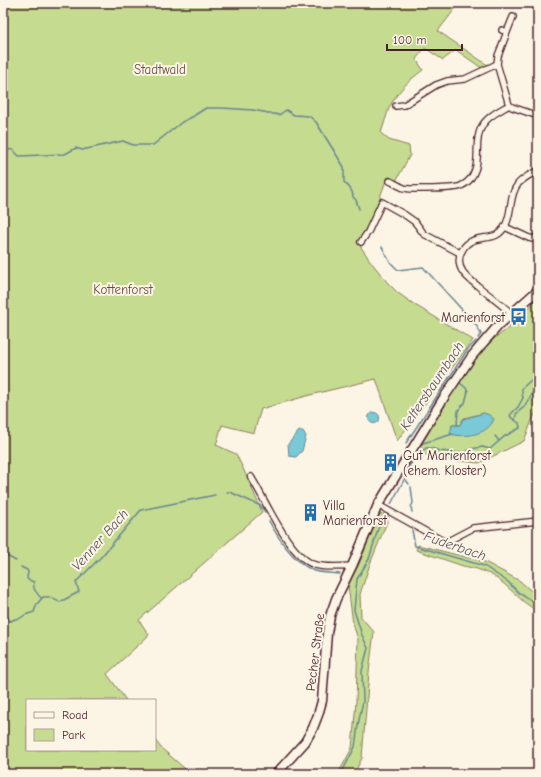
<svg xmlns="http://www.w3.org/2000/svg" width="541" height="777" font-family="'Comic Neue',sans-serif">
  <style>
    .green { fill: #c5db90; stroke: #887d5e; fill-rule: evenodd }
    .water { fill: #7ac9d6; stroke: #678592 }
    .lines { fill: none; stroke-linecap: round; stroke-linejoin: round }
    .stream { stroke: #678592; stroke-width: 1.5 }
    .minor-casing { stroke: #4a1f2b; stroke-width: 8 }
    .secondary-casing { stroke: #4a1f2b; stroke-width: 11 }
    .minor { stroke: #fcf5e5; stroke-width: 5.5 }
    .secondary { stroke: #fcf5e5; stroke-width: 8 }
    .labels { text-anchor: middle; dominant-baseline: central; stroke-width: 4; stroke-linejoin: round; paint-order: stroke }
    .park-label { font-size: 13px; fill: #694e44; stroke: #fcf5e5 }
    .poi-label { font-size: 13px; fill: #4a1f2b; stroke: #fcf5e5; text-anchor: start }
    .street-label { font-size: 13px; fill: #4a1f2b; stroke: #fcf5e5 }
    .water-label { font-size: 14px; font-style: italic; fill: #58525e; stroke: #fcf5e5 }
  </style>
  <rect width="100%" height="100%" fill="#fcf5e5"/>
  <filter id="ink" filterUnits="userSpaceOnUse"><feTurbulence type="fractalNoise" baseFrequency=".025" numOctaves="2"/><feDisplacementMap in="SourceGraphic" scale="8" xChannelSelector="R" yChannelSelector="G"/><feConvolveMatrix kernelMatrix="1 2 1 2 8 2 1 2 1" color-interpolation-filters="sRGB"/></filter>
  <g filter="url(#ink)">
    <g class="green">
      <path d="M 3,3 L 467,3 L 468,4 L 463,8 L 458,5 L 438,31 L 489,66 L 483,69 L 456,50 L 443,60 L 425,48 L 416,59 L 423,70 C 409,80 397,92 389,108 C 386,116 384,125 381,133 L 389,140 L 409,146 L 410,155 L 396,181 L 390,178 L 387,178 L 368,230 L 357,241 L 371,262 L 387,282 L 398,293 L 415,305 L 473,340 L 397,441 L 376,379 L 310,395 L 261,409 L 254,433 L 222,425 L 216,445 L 236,454 L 248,479 L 262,512 L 139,620 L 149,635 L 107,674 L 126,700 L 27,700 L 27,750 L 155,750 L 155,740 L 161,748 L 191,774 L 3,774 Z"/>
      <path d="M 538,297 L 538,409 L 533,418 L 524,441 L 479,463 L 430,458 L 418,449 L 455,388 L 474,359 L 487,345 L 495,338 L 517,322 ZM 484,413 L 451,434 L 452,425 L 460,425 L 464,418 Z"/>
      <path d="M 379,514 L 384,514 L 389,517 L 370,564 L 360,594 L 361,617 L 374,632 L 369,672 L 362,758 L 354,774 L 338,774 L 352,748 L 356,702 L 358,639 L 353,624 L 348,585 L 359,564 Z"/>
      <path d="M 418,545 L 485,562 L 520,581 L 538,597 L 538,612 L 524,602 L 504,584 L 492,575 L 477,569 L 463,566 L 416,550 Z"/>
    </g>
    <g class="water">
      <circle cx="374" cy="418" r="5.5"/>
      <path d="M 484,413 L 489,415 L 494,419 C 488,435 465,438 450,434 L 452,425 L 460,425 L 463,419 Z"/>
      <path d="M 299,431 L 303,431 L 306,436 L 302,451 L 296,457 L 289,456 L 288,444 Z"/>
    </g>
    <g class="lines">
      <g class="stream">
        <path d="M 195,115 L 206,108 L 222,108 L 253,110 L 279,115 L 286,110 L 294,115 L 309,116 L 316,122 L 344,167 L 344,182 C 349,187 353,190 353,197 L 356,200 L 359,209"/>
        <path d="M 3,149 L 13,150 L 19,156 L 65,154 L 76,148 L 82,150 L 123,141 L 133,145 L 153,145 L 182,122 L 194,116"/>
        <path d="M 382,247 L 390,262 L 398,270 L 423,267 L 476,325 L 481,334 L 478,338"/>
        <path d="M 515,420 L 516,414 L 524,407 L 538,384"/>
        <path d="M 457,425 L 458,411 L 460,408 L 465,403 L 468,391 L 466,388 L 459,382"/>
        <path d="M 495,436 L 499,441"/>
        <path d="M 406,443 L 468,349 L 476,341"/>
        <path d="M 418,447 L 423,443 L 453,434"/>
        <path d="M 405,479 L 409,484"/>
        <path d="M 411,487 L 413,503 L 411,507 L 412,512"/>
        <path d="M 227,492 L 230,492 L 261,506 L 265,512"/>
        <path d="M 391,504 L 405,478 L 409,466 L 419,454 L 426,448 L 431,448 L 440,451 L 457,453 L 466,452 L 471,449 L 482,447 L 490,449 L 505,436 L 520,428 L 519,423 L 513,419 L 510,416 L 511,414 L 518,407 L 523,398 L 522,393 L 522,388 L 538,374"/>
        <path d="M 269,521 C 278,538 294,562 312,570 C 318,573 333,573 340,574"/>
        <path d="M 412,530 L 415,546 L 484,566 L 508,582 L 519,593 L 538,605"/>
        <path d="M 3,554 L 16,561"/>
        <path d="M 21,567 L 27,570 L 28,572 L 27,578 L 28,580 L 34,582 C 32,589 37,593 41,598"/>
        <path d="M 3,614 L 8,617 L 9,620 L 11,621 L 15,619 L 19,619 L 25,615 L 34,612 L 37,604 L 43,597 L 49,597 L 60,602 L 79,592 L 76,582 L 101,557 L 141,510 L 215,495"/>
        <path d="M 341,774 L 355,747 L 358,725 L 363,701 L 362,671 L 368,648 L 362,635 L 354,610 L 357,579 L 369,559 L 378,529 L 386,514"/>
      </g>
      <defs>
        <g id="minor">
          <path d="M 502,30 L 507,32 L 498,56 L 497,64 L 509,105 L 512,107 L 538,116"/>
          <path d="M 507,32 L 513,17"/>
          <path d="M 396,106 L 404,105 L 436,85 L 447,81 L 465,79 L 497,64"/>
          <path d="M 390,181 C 394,183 399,186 404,188 C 410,190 456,189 461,186 C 468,183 473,176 475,170 C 480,157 474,142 481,128 C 486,117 499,111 509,105"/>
          <path d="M 505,227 L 529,238 L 533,239 L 538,236"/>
          <path d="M 361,242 L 368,232 L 382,202 L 405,215 L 415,222 L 424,234 L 460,253"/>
          <path d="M 512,314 C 501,304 490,296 479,287 C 473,282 467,278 463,272 C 458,265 458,256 463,249 C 465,245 469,242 474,240 C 486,236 496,240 504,228 C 513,215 508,196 518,184 C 523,178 532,174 538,170"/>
          <path d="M 251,477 C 265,499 289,557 315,565 C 327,568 340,567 352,566"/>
          <path d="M 378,505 L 443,541 L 450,540 L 473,528 L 538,521"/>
        </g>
        <path id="secondary" d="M 276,774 L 305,742 L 313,728 L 318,715 L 322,701 L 327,633 L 330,616 L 336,599 L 352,566 L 378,505 L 443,399 L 472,356 L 483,343 L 498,326 L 538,290"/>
      </defs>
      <use href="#minor" class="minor-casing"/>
      <use href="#secondary" class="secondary-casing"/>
      <use href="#minor" class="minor"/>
      <use href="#secondary" class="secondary"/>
    </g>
  </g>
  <defs>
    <symbol id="bus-bare" viewBox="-9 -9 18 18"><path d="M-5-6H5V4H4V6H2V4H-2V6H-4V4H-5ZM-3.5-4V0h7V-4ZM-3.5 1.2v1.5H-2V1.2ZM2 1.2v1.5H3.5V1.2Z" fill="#1f6fb2" stroke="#fcf5e5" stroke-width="2.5" paint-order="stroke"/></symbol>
    <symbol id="building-bare" viewBox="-9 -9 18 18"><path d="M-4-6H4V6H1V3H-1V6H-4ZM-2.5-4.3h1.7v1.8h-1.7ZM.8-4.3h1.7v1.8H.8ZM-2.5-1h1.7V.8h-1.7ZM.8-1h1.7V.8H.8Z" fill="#1f6fb2" stroke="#fcf5e5" stroke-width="2.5" paint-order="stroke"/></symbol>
  </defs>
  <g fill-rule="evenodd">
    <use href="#bus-bare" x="506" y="304" width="25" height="25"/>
    <use href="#building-bare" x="378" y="450" width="25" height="25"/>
    <use href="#building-bare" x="298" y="500" width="25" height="25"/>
  </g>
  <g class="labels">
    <g class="park-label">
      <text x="160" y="69">Stadtwald</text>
      <text x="123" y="289">Kottenforst</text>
    </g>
    <g class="poi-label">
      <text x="505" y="317" text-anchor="end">Marienforst</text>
      <text x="403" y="455">Gut Marienforst<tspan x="403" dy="15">(ehem. Kloster)</tspan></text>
      <text x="323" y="505">Villa<tspan x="323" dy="15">Marienforst</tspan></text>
    </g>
    <g class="street-label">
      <text transform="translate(315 652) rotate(-83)">Pecher Straße</text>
    </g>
    <g class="water-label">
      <text transform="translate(432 386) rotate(-56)">Keltersbaumbach</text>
      <text transform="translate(100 540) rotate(-48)">Venner Bach</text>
      <text transform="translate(455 546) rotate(19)">Fuderbach</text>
    </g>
  </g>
  <rect width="541" height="777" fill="none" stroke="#fcf5e5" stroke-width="16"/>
  <rect x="8" y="8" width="525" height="761" fill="none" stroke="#4a1f2b" stroke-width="1.5" filter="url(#ink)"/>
  <rect x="26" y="699" width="130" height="52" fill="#fcf5e5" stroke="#b59f9b"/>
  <rect x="34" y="712" width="20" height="6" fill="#fcf5e5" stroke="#b59f9b"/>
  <text x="62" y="719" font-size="12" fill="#4a1f2b">Road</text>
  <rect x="34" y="729" width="20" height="12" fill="#c5db90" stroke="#b59f9b"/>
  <text x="62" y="739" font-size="12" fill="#4a1f2b">Park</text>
  <path d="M387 44v6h75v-6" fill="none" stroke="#4a1f2b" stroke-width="2"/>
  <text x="393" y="44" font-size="12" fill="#4a1f2b" stroke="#fcf5e5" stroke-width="3" paint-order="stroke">100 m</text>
</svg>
